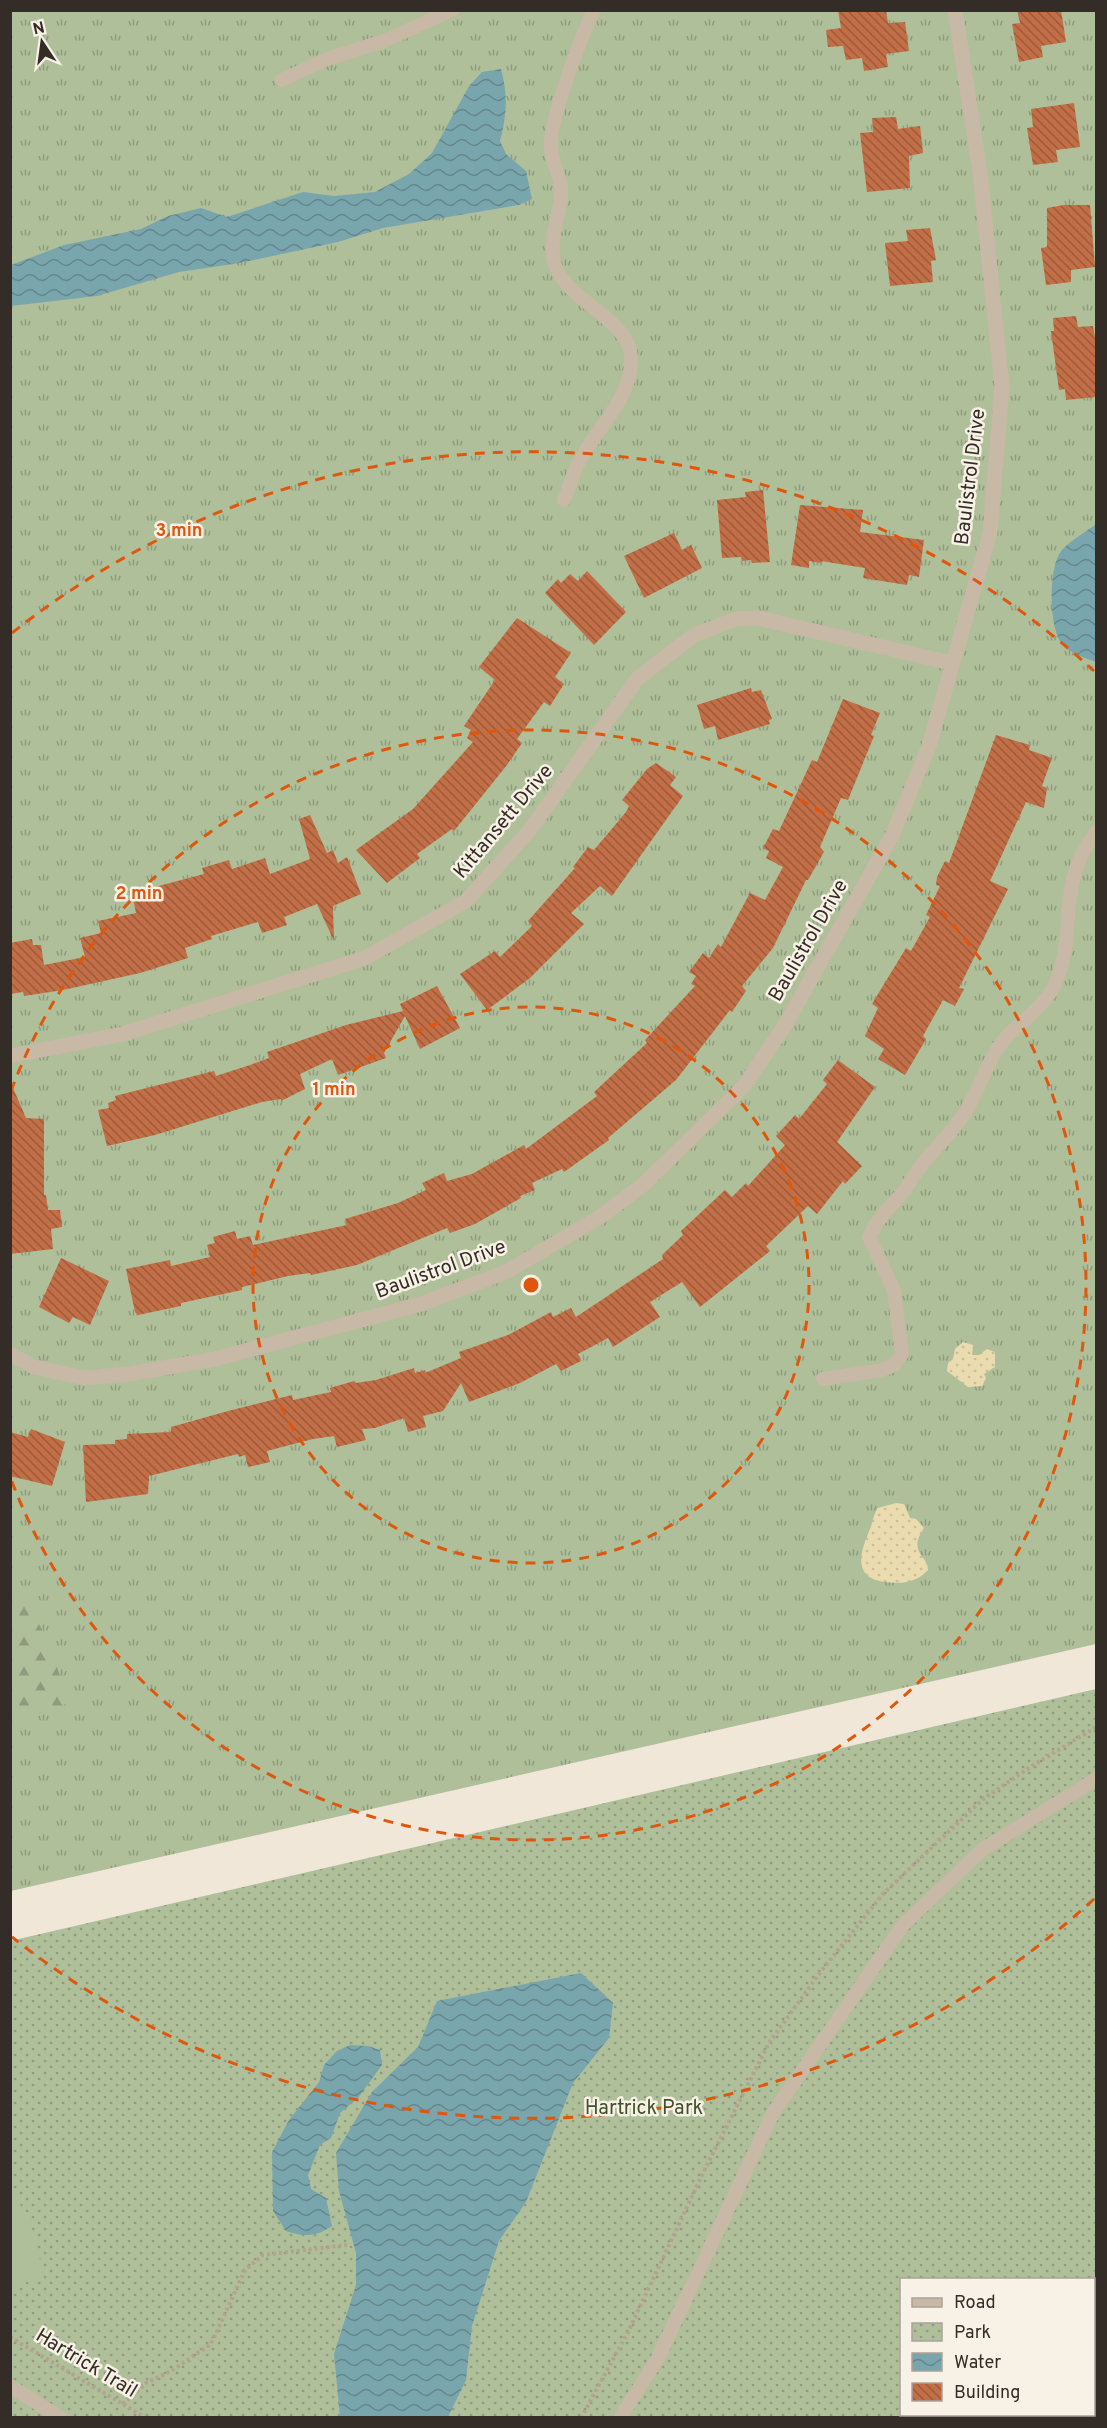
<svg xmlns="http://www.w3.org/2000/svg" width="1107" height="2428" font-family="Overpass,sans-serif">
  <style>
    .grass { fill: url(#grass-tufts) }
    .forest { fill: url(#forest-firs) }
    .sand { fill: url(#sand-dots) }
    .park { fill: url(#park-dots); fill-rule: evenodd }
    .pitch { fill: #afbf9a }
    .water { fill: url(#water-waves) }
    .building { fill: url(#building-back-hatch) }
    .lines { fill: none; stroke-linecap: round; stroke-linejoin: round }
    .path { stroke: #b4a290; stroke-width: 4; stroke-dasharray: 3 3; stroke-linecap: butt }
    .service { stroke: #c8b8a6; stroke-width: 14 }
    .minor { stroke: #c8b8a6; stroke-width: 15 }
    .ring { fill: none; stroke: #df570d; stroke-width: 3; stroke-dasharray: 10 8 }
    .labels { text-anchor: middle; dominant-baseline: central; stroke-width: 5; stroke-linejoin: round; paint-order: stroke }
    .street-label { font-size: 20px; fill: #342c27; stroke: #f8f1e5 }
    .park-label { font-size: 20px; fill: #40522b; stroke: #f8f1e5 }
    .centre { fill: #df570d; stroke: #f8f1e5; stroke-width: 3 }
    .ring-label { font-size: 18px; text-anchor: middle; font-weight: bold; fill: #df570d; stroke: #f8f1e5; stroke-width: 5; stroke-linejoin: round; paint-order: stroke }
  </style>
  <defs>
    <pattern id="grass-tufts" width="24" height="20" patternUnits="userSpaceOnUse" patternTransform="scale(1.5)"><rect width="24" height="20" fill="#afbf9a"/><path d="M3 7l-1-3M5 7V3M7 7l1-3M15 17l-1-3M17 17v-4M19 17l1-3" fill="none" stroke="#8f9b7e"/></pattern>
    <pattern id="forest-firs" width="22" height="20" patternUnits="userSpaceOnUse" patternTransform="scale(1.5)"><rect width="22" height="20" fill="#afbf9a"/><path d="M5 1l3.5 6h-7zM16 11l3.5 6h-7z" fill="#8f9b7e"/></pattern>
    <pattern id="sand-dots" width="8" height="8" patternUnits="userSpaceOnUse" patternTransform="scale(1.5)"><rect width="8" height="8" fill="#ebdcb0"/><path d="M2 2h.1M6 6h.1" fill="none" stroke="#cabd97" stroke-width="1.8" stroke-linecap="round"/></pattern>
    <pattern id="park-dots" width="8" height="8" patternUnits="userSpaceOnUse" patternTransform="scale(1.5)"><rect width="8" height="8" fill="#afbf9a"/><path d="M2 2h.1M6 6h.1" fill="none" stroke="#8f9b7e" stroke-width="1.8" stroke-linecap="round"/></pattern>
    <pattern id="water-waves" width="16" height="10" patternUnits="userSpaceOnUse" patternTransform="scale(1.5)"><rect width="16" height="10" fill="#79a6ac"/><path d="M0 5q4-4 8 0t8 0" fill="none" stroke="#64878c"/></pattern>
    <pattern id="building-back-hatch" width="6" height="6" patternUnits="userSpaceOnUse" patternTransform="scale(1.5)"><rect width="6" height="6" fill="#c26e46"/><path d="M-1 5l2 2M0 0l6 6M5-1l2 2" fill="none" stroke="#9e5b3a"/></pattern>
  </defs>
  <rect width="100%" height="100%" fill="#f0e7d9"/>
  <path class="grass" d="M 10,11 L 1096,11 L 1096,1644 L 11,1891 Z"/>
  <path class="forest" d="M 10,1573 L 48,1640 L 69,1703 L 11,1722 Z"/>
  <g class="sand">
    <path d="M 963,1342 L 973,1345 L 972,1355 L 979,1355 L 987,1349 L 995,1352 L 995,1367 L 984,1374 L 986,1378 L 982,1386 L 968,1387 L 947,1371 L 948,1363 L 953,1359 L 955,1349 Z"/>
    <path d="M 896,1503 L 904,1504 L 910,1518 L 916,1519 L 924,1528 C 907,1553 928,1555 928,1570 C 916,1583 902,1584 885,1582 C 852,1578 860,1552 870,1529 C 873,1522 873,1515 878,1508 Z"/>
  </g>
  <path class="park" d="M 1096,1689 L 1096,2417 L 11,2417 L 10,1941 ZM 902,2280 L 1094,2280 L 1094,2414 L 902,2414 Z"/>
  <path class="pitch" d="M 11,2185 L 36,2237 L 43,2278 L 11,2286 Z"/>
  <g class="water">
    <path d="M 501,69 C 508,95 507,114 500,141 L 506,154 L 526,171 L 532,199 L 519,205 L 383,228 L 338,242 L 240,263 L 179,272 L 97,296 L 11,306 L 11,265 L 64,245 L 141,229 L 168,216 L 201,208 L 227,217 L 303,192 L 334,196 L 375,192 L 409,174 L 432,153 L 469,86 L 482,72 Z"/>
    <path d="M 1096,524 L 1096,662 C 1085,658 1072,654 1063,645 C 1048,630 1048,565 1062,550 C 1071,540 1086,532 1096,524 Z"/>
    <path d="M 581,1973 L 613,2003 L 609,2038 L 573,2083 L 526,2202 L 499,2241 L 472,2326 L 466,2380 L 448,2417 L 340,2417 L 334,2354 L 356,2285 L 356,2253 L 339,2191 L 336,2153 L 372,2092 L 418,2047 L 437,2001 Z"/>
    <path d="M 350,2045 L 368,2046 L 380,2050 L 382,2065 L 358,2098 L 340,2113 L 331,2138 L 320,2145 L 308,2175 L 311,2189 L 326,2198 L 332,2226 C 316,2237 304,2237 286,2231 L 273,2211 L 272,2152 L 289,2120 L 319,2082 L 324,2065 L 337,2051 Z"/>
  </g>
  <g class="building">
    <path d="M 838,10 L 886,10 L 888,23 L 905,22 L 909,51 L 886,54 L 888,67 L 864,71 L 862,58 L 846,60 L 843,46 L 828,47 L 826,30 L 841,28 Z"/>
    <path d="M 1017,10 L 1061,10 L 1066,42 L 1041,46 L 1043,57 L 1019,62 L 1012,24 L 1020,23 Z"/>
    <path d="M 1074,103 L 1080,147 L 1056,150 L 1058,162 L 1033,165 L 1027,128 L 1033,127 L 1031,109 Z"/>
    <path d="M 896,117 L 898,129 L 920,126 L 923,153 L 909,156 L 910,188 L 867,192 L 860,133 L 873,132 L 872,118 Z"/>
    <path d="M 1064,205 L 1090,205 L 1095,267 L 1071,270 L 1071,282 L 1046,285 L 1041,248 L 1047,247 L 1047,208 Z"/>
    <path d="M 930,228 L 936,260 L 931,261 L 933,282 L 890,286 L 885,243 L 908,241 L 906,230 Z"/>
    <path d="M 1076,316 L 1078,327 L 1093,326 L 1096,344 L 1096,397 L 1066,400 L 1065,389 L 1059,390 L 1051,331 L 1054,331 L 1053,318 Z"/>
    <path d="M 763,490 L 770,562 L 752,563 L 751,560 L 742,561 L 741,557 L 722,558 L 717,500 L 746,497 L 745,492 Z"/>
    <path d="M 800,505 L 863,510 L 860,532 L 924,540 L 919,577 L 909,575 L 907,585 L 863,578 L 865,568 L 821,561 L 821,563 L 809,561 L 809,568 L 791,565 Z"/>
    <path d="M 674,533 L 682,550 L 691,545 L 702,568 L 644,598 L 624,556 Z"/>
    <path d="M 587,571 L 626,612 L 594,645 L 545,593 L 558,579 L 561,583 L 570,574 L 578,581 Z"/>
    <path d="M 517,618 L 571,653 L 555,677 L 564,684 L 550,706 L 544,702 L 517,739 L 522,743 L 507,765 L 454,831 L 452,829 L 417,854 L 420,858 L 387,883 L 356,850 L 413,809 L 473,742 L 467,738 L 471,730 L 464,726 L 495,680 L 479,667 Z"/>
    <path d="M 751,688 L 752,692 L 761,690 L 772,719 L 769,720 L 770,724 L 718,740 L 715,726 L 704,729 L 697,705 Z"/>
    <path d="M 843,699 L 880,713 L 871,735 L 874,736 L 848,800 L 841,798 L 820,847 L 824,852 L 808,880 L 806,880 L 773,948 L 742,986 L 746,991 L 732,1012 L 730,1010 L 676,1080 L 608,1138 L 609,1140 L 564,1172 L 562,1169 L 532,1183 L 535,1190 L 520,1196 L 521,1198 L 475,1224 L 450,1233 L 447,1228 L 357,1265 L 311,1275 L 310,1273 L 288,1276 L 242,1287 L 242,1290 L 181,1303 L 181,1306 L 138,1315 L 135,1312 L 126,1269 L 170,1260 L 171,1266 L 210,1257 L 207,1245 L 215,1243 L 213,1237 L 235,1231 L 237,1239 L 250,1236 L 253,1245 L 347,1225 L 345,1219 L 398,1203 L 426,1190 L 422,1183 L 444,1173 L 447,1181 L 472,1174 L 524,1145 L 526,1149 L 597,1096 L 594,1092 L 647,1043 L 645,1040 L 695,986 L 691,984 L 696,976 L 689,972 L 703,953 L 709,958 L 718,944 L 721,947 L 750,893 L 765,900 L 783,867 L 766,858 L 769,851 L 763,848 L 773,829 L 779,831 L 812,760 L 817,762 Z"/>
    <path d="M 996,735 L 1030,745 L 1029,750 L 1052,758 L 1042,786 L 1047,788 L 1044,808 L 1026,802 L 990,881 L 1008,889 L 959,988 L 964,989 L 955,1006 L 943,1000 L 923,1036 L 926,1039 L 905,1075 L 878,1059 L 884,1049 L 865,1036 L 878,1008 L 872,1004 L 906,948 L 911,951 L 930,917 L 926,915 L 940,886 L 936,885 L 937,877 L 945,861 L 949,863 Z"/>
    <path d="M 656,763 L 676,777 L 670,785 L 683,796 L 612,896 L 600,886 L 571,913 L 584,924 L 530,978 L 487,1010 L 460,974 L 495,951 L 500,957 L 532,926 L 528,921 L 575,868 L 573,867 L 588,847 L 594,850 L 626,812 L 629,806 L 622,800 L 647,769 Z"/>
    <path d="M 310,815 L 327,853 L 333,850 L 338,863 L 347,857 L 361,894 L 333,906 L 334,941 L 317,904 L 284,917 L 287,925 L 262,933 L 258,922 L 211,936 L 212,939 L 185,948 L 188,958 L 140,973 L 63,990 L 24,996 L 23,992 L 10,994 L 10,943 L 32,939 L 33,945 L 41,945 L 44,965 L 85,957 L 80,938 L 101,933 L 98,921 L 136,913 L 132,893 L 204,874 L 202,868 L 229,860 L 232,869 L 265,858 L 270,874 L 310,859 L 299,819 Z"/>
    <path d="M 437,986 L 460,1028 L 420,1049 L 405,1016 L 384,1053 L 386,1058 L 338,1075 L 332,1059 L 300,1074 L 305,1089 L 281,1101 L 281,1099 L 262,1102 L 155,1135 L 107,1146 L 98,1110 L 109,1108 L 108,1103 L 116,1100 L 115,1096 L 214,1071 L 216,1076 L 250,1065 L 269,1058 L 267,1052 L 346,1025 L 403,1011 L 400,1004 Z"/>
    <path d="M 838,1060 L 875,1087 L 837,1142 L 862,1166 L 845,1184 L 843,1181 L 817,1214 L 808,1206 L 766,1246 L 770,1251 L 700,1307 L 682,1282 L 650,1302 L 660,1317 L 613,1347 L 608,1338 L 578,1354 L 581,1361 L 561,1371 L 556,1364 L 520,1383 L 469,1402 L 461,1383 L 443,1411 L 423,1416 L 426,1427 L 408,1432 L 404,1418 L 375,1428 L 362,1429 L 366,1440 L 337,1447 L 334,1436 L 313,1439 L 267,1451 L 270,1462 L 248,1467 L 245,1455 L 239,1457 L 238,1454 L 149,1476 L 148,1494 L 86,1502 L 83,1445 L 115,1444 L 115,1440 L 127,1439 L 127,1434 L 171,1432 L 171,1427 L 228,1411 L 292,1395 L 293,1400 L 331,1392 L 330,1388 L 354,1381 L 356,1383 L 376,1380 L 414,1368 L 415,1373 L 425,1370 L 425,1373 L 461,1358 L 459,1352 L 508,1335 L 551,1312 L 553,1317 L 571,1308 L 576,1317 L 663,1259 L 662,1255 L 683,1235 L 681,1231 L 725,1190 L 732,1197 L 746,1183 L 748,1186 L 785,1145 L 776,1136 L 795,1115 L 799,1119 L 827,1084 L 823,1080 Z"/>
    <path d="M 10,1081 L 26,1118 L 44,1119 L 44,1195 L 46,1195 L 48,1210 L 60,1210 L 62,1227 L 51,1229 L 53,1249 L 10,1254 Z"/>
    <path d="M 61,1258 L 109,1281 L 90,1325 L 73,1317 L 69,1323 L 39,1307 Z"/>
    <path d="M 31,1429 L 65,1442 L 52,1486 L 10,1476 L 10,1432 L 28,1437 Z"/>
  </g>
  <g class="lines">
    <g class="path">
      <path d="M 10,2337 L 146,2418"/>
      <path d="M 123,2404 L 146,2383 L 171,2371 L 211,2344 L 245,2270 L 263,2255 L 347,2245"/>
      <path d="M 1094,2409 L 1096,2409"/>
      <path d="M 581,2418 L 628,2332 L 705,2169 L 769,2043 L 822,1970 L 883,1894 L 983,1799 L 1032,1766 L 1096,1727"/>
      <path d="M 1058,2418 L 1071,2414"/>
    </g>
    <g class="service">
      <path d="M 282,80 L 327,59 L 384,41 L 452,10"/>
      <path d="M 564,500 C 570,487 572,474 579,462 C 596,429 633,397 631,357 C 630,323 577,304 559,274 C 545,251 558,222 561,198 C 563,179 553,167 551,149 C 548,123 581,37 594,10"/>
      <path d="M 823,1379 L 882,1370 L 894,1365 L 902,1354 L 894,1290 L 869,1237 C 876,1220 888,1210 899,1197 C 907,1188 913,1176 920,1167 C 934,1149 952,1133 964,1114 C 979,1091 986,1063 1003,1041 C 1018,1023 1041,1010 1053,988 C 1080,934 1053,888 1096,832"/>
      <path d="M 10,2386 L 61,2418"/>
      <path d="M 620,2418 L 658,2358 L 773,2113 L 903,1925 L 982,1850 L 1096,1779"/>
    </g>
    <g class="minor">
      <path d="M 10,1056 L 123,1034 L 365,958 L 466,901 L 530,830 L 637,679 L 694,635 L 736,619 L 758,618 L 951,663"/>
      <path d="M 10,1354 L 34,1367 L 84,1378 L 129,1374 L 215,1359 L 421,1304 L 506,1272 L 600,1217 L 644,1184 L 744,1086 L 785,1025 L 892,836 L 929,746 L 990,533 L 1002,387 L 980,172 L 955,10"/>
    </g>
  </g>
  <g class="ring">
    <circle cx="531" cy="1285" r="278"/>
    <path d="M11 1091A555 555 0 1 1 11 1479"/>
    <path d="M1094 1899A833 833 0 0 1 12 1937M12 633A833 833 0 0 1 1094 671"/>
  </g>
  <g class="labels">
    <g class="street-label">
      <text transform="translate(971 477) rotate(-83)">Baulistrol Drive</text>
      <text transform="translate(504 822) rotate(-50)">Kittansett Drive</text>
      <text transform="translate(809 941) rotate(-60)">Baulistrol Drive</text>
      <text transform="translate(441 1270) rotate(-20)">Baulistrol Drive</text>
      <text transform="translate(86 2364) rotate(31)">Hartrick Trail</text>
    </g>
    <g class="park-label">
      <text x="644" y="2109">Hartrick Park</text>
    </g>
  </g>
  <circle cx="531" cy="1285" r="9" class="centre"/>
  <g class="ring-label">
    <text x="179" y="536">3 min</text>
    <text x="139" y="899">2 min</text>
    <text x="334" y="1095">1 min</text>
  </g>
  <rect width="1107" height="2428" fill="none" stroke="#342c27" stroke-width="24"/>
  <rect x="900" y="2278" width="195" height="138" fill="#f8f1e5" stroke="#aaa299" stroke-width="1.5"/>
  <rect x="912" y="2298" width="30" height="9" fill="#c8b8a6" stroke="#aaa299" stroke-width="1.5"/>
  <text x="954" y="2308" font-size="18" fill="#342c27">Road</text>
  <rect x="912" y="2323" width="30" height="18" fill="url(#park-dots)" stroke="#aaa299" stroke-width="1.5"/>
  <text x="954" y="2338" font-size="18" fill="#342c27">Park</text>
  <rect x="912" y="2353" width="30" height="18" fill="url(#water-waves)" stroke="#aaa299" stroke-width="1.5"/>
  <text x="954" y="2368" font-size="18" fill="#342c27">Water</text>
  <rect x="912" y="2383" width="30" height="18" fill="url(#building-back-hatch)" stroke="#aaa299" stroke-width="1.5"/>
  <text x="954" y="2398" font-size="18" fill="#342c27">Building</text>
  <g transform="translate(42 42) rotate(347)" stroke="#f8f1e5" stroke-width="4.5" paint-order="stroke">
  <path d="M0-4.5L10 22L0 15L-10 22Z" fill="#342c27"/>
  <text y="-9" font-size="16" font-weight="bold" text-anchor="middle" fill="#342c27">N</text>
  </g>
</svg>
